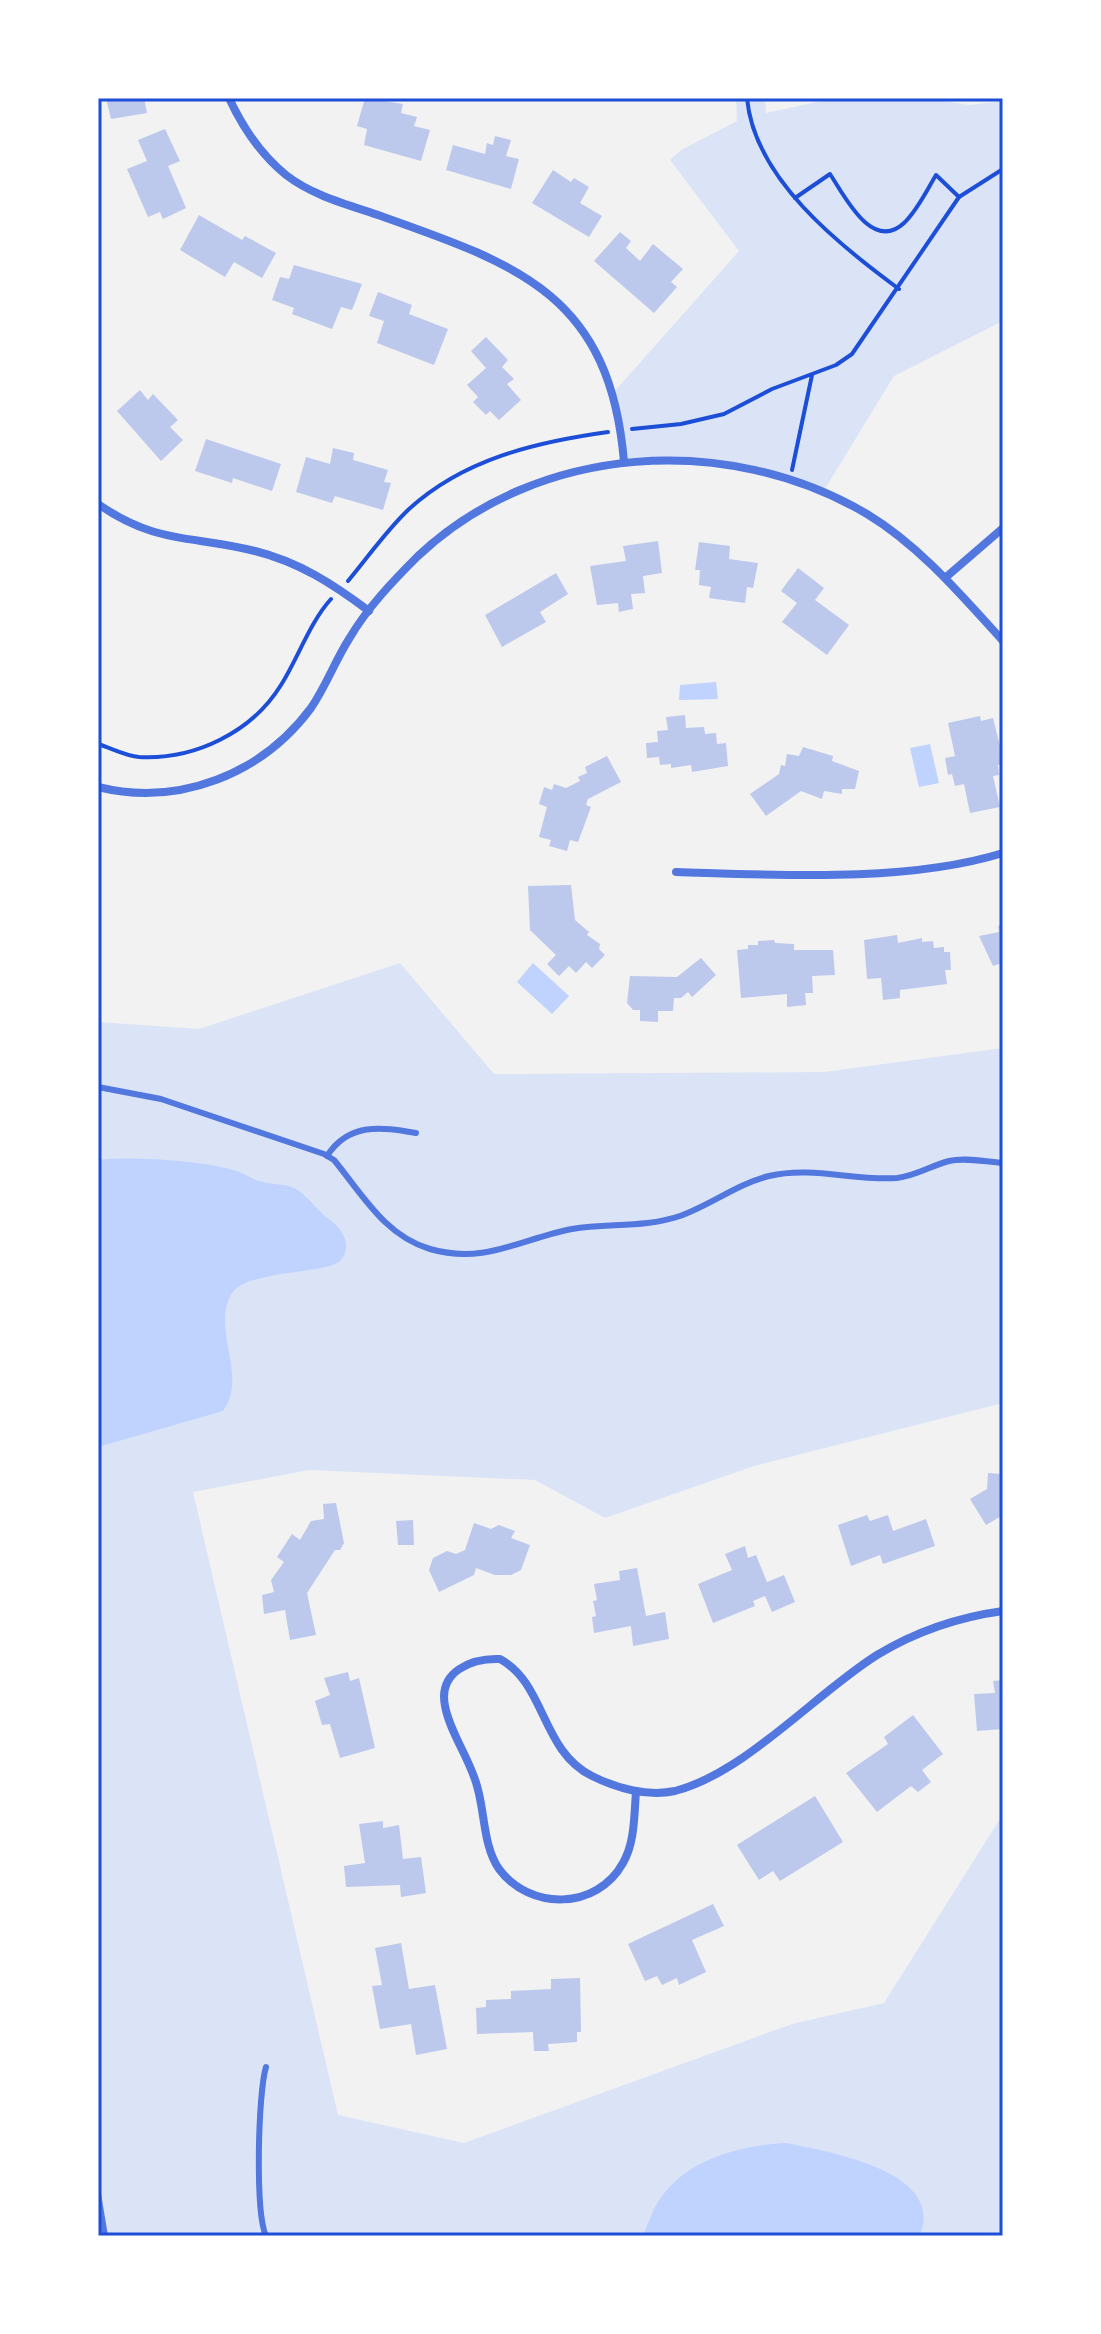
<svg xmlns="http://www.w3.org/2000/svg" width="1101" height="2334" font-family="Merriweather,serif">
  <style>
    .green { fill: #dbe4f7 }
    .water { fill: #bfd3fe }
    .building { fill: #bdc9ec }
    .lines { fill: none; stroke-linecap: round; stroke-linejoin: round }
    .path { stroke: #1d4ed8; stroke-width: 4 }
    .service { stroke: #5277de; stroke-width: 6 }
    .minor { stroke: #5277de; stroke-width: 8 }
    .neatline { fill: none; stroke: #1d4ed8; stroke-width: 3 }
  </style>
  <rect width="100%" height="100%" fill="#f2f2f2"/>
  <g class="green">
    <path d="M 736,98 L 765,98 L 766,113 L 835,98 L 927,98 L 969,105 L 1003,101 L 1003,321 L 894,376 L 823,492 L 751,467 L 624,462 L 614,392 L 739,251 L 670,160 L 681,150 L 737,121 Z"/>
    <path d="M 400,963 L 494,1074 L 824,1072 L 1003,1048 L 1003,1403 L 754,1466 L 605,1518 L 535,1480 L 309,1470 L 193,1492 L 338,2115 L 464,2143 L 792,2024 L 884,2003 L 1003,1814 L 1003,2236 L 98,2236 L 98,1022 L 199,1029 Z"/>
  </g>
  <g class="water">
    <path d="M 716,682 L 718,699 L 679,700 L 680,685 Z"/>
    <path d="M 930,744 L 939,783 L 919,787 L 910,748 Z"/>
    <path d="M 533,963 L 569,996 L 552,1014 L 517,982 Z"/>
    <path d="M 98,1160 C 132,1156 204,1161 237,1171 C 244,1173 251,1179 259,1181 C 270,1185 283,1183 294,1188 C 307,1194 318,1212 330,1220 C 343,1229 353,1247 340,1261 C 327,1274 247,1270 232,1293 C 210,1329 249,1376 223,1411 L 98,1447 Z"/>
    <path d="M 786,2143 C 829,2152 946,2171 920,2235 L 643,2236 C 649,2221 655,2203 666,2191 C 694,2157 745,2145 786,2143 Z"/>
  </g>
  <g class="building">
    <path d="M 106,98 L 144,98 L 147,113 L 111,119 Z"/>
    <path d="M 365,98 L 403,104 L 401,113 L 417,117 L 414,126 L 430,130 L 421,161 L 364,145 L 367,129 L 357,126 Z"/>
    <path d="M 165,129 L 180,161 L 168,166 L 186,208 L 163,219 L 160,212 L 148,217 L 127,169 L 147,161 L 138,140 Z"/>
    <path d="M 495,136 L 511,140 L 506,156 L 519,159 L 511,189 L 446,170 L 453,145 L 485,154 L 487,143 L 493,145 Z"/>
    <path d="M 553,170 L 571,182 L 574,178 L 589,187 L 580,203 L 602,216 L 589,237 L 532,203 Z"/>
    <path d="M 199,215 L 242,240 L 245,236 L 276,253 L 262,278 L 234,262 L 225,277 L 180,250 Z"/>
    <path d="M 620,232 L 631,241 L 626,248 L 640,261 L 653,244 L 683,269 L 671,282 L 677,287 L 654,313 L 594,261 Z"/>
    <path d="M 294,265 L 362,284 L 352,310 L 341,307 L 332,329 L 292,314 L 294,308 L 272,300 L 280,277 L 289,279 Z"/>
    <path d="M 378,292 L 412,305 L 409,314 L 448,329 L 434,365 L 377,343 L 384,321 L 369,316 Z"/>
    <path d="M 486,337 L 508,360 L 502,367 L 514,379 L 507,384 L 521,400 L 499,420 L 490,411 L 486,415 L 473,402 L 478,397 L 467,385 L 486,368 L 471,351 Z"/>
    <path d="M 140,390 L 148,400 L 153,394 L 178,420 L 170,427 L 183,440 L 161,461 L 117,411 Z"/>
    <path d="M 206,439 L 281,464 L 272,491 L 233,478 L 232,483 L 195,471 Z"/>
    <path d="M 333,448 L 354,453 L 353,460 L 388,470 L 384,482 L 391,483 L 383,510 L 335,496 L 332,503 L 296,492 L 306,457 L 330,464 Z"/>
    <path d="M 658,541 L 662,573 L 643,576 L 645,593 L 631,594 L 633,609 L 619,612 L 618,603 L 597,605 L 590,566 L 626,561 L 623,546 Z"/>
    <path d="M 699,542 L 730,546 L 729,559 L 758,563 L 753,588 L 747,587 L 745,603 L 709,598 L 711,587 L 699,585 L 700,570 L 695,570 Z"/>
    <path d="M 798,568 L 824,588 L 815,600 L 849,625 L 827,655 L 782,622 L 797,603 L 781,591 Z"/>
    <path d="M 556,573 L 568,594 L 540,612 L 546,622 L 502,647 L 485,615 Z"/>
    <path d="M 685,715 L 686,728 L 704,727 L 705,734 L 716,733 L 717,744 L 726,743 L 728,766 L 692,772 L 691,765 L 671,768 L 671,764 L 660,765 L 659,757 L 647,758 L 646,743 L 658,742 L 657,731 L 668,730 L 666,717 Z"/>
    <path d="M 980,716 L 981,721 L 993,718 L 1001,750 L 1003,764 L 998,765 L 999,775 L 993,776 L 1000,807 L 970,813 L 964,784 L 955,786 L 952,774 L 948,775 L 945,758 L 955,756 L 948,723 Z"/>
    <path d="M 803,747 L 833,756 L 832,761 L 859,771 L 855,789 L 842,789 L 842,794 L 824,791 L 822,799 L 801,791 L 766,816 L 750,794 L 779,774 L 781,765 L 785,766 L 787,754 L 799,756 Z"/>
    <path d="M 607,756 L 621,782 L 588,799 L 586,805 L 591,807 L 578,842 L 570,840 L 567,851 L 549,846 L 551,840 L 539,837 L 547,807 L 539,804 L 544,787 L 552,790 L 554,784 L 566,788 L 580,781 L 578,777 L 587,773 L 585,767 Z"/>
    <path d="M 571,885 L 575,920 L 589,932 L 587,935 L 600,944 L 599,949 L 605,955 L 592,968 L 586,962 L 576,973 L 569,966 L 559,976 L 547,964 L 556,955 L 530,930 L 528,886 Z"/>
    <path d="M 1003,924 L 1003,963 L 993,966 L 979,936 L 999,932 L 998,926 Z"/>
    <path d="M 897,935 L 898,943 L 922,938 L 922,942 L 933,941 L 934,948 L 944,947 L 944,952 L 950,952 L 951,970 L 945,970 L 947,984 L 900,990 L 900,998 L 883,1000 L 881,978 L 867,979 L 864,940 Z"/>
    <path d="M 774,940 L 775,943 L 794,944 L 794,950 L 833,950 L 835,975 L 812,976 L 813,993 L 805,993 L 806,1005 L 787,1007 L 787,994 L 741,998 L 737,950 L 748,949 L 748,945 L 758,945 L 758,941 Z"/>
    <path d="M 701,958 L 716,975 L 692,997 L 688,992 L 681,998 L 674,998 L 673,1011 L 658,1011 L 658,1022 L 640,1021 L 640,1010 L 633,1010 L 627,1003 L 630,976 L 677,977 Z"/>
    <path d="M 988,1473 L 1003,1474 L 1003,1515 L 986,1525 L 970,1499 L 987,1489 Z"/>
    <path d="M 336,1503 L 344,1543 L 340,1550 L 335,1550 L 307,1593 L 316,1635 L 290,1640 L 285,1610 L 264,1614 L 262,1595 L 274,1592 L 271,1580 L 284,1562 L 277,1557 L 292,1534 L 300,1540 L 311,1521 L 324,1519 L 323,1504 Z"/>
    <path d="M 867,1515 L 870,1521 L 888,1515 L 893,1531 L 926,1519 L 935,1546 L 883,1564 L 880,1555 L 851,1566 L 838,1525 Z"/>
    <path d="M 413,1520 L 414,1545 L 398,1545 L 396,1521 Z"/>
    <path d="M 474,1523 L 491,1529 L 499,1525 L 515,1531 L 511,1538 L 530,1545 L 521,1570 L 511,1575 L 495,1575 L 476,1568 L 474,1575 L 439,1592 L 429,1570 L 433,1558 L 447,1551 L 456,1554 L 465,1550 Z"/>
    <path d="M 745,1546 L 748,1558 L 756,1555 L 767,1582 L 784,1575 L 795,1602 L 772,1612 L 765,1596 L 753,1601 L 755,1606 L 713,1623 L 698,1584 L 732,1570 L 725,1554 Z"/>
    <path d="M 637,1568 L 646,1616 L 665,1612 L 669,1639 L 633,1646 L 631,1626 L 594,1633 L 592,1617 L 596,1616 L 593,1601 L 597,1600 L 594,1584 L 620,1580 L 619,1571 Z"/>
    <path d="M 348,1672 L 350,1681 L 359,1678 L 375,1748 L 340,1758 L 330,1724 L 322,1725 L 315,1701 L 330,1695 L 324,1678 Z"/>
    <path d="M 1003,1680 L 1003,1729 L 977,1731 L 974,1694 L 995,1693 L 993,1681 Z"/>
    <path d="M 913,1715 L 943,1754 L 922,1770 L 931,1782 L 918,1792 L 911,1786 L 877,1812 L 846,1773 L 888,1744 L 884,1737 Z"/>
    <path d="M 815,1796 L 843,1842 L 780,1881 L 773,1871 L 759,1880 L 737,1845 Z"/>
    <path d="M 383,1821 L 383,1828 L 399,1825 L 403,1859 L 421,1857 L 426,1893 L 401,1897 L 400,1885 L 346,1887 L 344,1866 L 365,1863 L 359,1824 Z"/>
    <path d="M 713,1904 L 724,1926 L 692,1940 L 706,1972 L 679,1985 L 677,1978 L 662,1985 L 657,1976 L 645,1981 L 628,1944 Z"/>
    <path d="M 401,1943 L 409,1989 L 435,1985 L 447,2049 L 416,2055 L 411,2024 L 380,2029 L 372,1986 L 382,1985 L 375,1948 Z"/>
    <path d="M 580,1978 L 581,2032 L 577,2032 L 577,2042 L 548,2044 L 549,2051 L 534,2051 L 533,2032 L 477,2034 L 476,2008 L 486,2007 L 486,2000 L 511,1999 L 511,1991 L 551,1989 L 551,1979 Z"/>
  </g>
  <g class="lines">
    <g class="path">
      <path d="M 747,98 C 754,178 839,245 899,289"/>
      <path d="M 795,198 L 830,174 C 844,195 872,253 904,223 C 917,211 927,190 936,175 L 959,197"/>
      <path d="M 632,429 L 681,424 L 724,414 L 772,389 L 836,365 L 852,354 L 959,197 L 1003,169"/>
      <path d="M 792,470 L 812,375"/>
      <path d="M 348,581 C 368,557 386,531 408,510 C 463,459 536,442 608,432"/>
      <path d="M 98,744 C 111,748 126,756 139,757 C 195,760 252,732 281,685 C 298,658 310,622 331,599"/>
    </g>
    <g class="service">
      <path d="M 98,1087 L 161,1099 L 324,1154 L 334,1160 C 362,1194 385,1236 430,1249 C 485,1265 523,1238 572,1229 C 609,1223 644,1228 680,1216 C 711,1205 737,1184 769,1176 C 812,1166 854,1181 897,1178 C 916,1176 930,1166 949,1161 C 966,1157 985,1162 1003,1163"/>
      <path d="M 327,1156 C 349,1122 381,1127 416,1133"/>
      <path d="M 98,2194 L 105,2236"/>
      <path d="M 266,2236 C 255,2212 258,2093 266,2067"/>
    </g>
    <g class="minor">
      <path d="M 229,98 C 243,128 260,154 286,175 C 313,196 349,205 381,216 C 520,265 610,296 624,462"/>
      <path d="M 98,504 C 157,545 192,535 255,551 C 299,562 333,584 369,611"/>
      <path d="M 945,578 L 1003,528"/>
      <path d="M 98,787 C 179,807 262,774 311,708 C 326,686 335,661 349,639 C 367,608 393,581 418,556 C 538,443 728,432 867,514 C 920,546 962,596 1003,641"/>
      <path d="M 676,872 C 777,875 906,883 1003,853"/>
      <path d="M 636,1792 C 634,1816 635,1842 623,1863 C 597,1910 530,1911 499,1869 C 483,1846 485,1812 477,1786 C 470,1759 450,1733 445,1706 C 438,1671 472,1658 500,1659 C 546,1684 541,1751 592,1776 C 616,1788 647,1797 675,1791 C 745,1773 815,1694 877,1655 C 915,1632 959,1617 1003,1611"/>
    </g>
  </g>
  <rect width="1101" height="2334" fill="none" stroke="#ffffff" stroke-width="200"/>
  <rect x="100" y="100" width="901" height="2134" class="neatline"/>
</svg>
